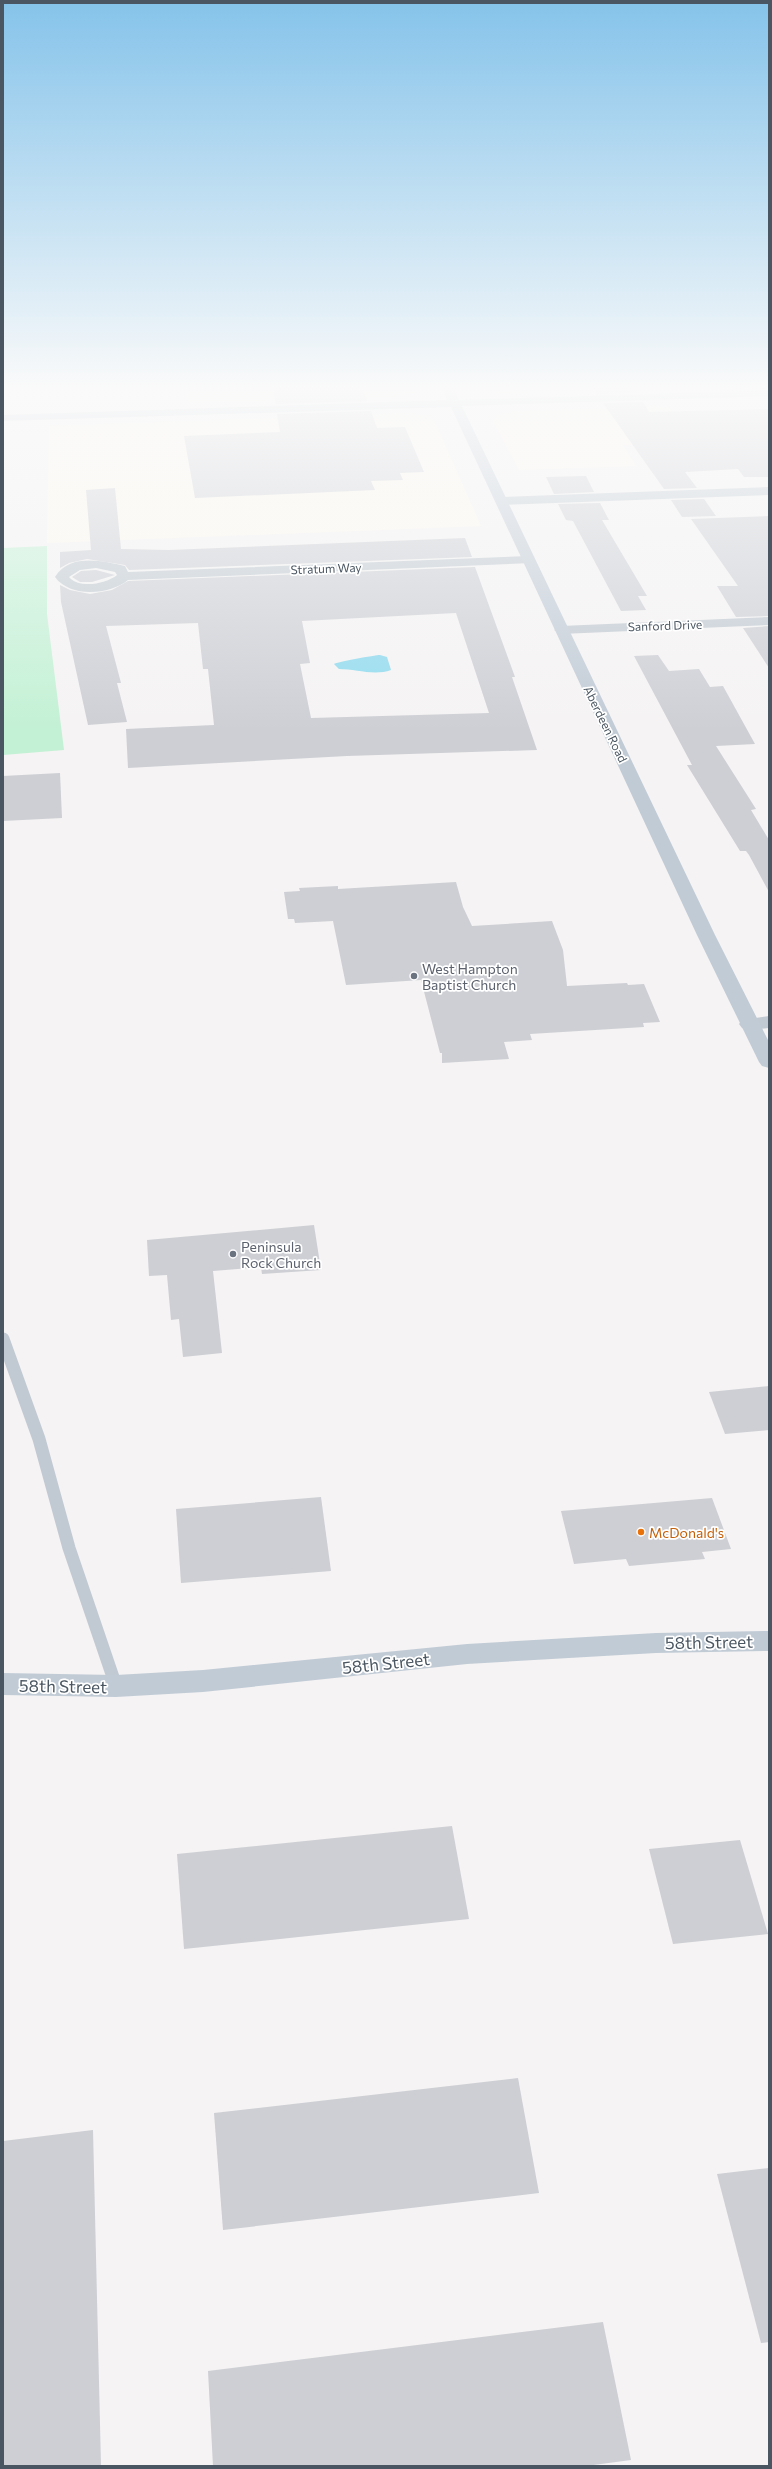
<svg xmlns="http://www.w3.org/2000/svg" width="772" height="2469" font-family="Commissioner,sans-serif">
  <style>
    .commercial { fill: #fdf9ef }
    .green { fill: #c3f1d5 }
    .water { fill: #90daee }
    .building { fill: #cdcfd5; fill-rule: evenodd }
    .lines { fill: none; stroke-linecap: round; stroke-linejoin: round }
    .lane { stroke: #c1cad2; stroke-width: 13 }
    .street { fill: #c1cad2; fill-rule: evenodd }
    .secondary { fill: #c1cbd6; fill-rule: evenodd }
    .worship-dot { fill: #6b7280; stroke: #fff; stroke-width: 1.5 }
    .food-dot { fill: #e8710a; stroke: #fff; stroke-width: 1.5 }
    .labels { text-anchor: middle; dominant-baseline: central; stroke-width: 3.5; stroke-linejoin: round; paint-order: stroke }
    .far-street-label { font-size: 12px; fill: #4a5661; stroke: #fff }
    .worship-label { font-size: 14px; fill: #5b616d; stroke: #fff; text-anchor: start }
    .food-label { font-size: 14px; fill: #c56008; stroke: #fff; text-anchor: start }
    .near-street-label { font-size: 17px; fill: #4a5661; stroke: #fff }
  </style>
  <rect width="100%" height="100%" fill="#f5f3f3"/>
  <g class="commercial">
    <path d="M 185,385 L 420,385 L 413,393 L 394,397 L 187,403 Z"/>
    <path d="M 473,385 L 587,385 L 590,390 L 497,393 L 479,389 Z"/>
    <path d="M 668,406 L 694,442 L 623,445 L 636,466 L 519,470 L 493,421 L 499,415 L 516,411 Z"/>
    <path d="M 407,413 L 428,416 L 435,422 L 481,526 L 47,543 L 49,426 Z"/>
  </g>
  <path class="green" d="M 47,546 L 47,614 L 64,750 L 3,755 L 3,548 Z"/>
  <path class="water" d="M 380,655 L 387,657 L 391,670 C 374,676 356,669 339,669 L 334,664 C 337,662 375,655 380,655 Z"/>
  <g class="building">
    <path d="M 290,385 L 361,385 L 367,401 L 276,404 L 272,386 Z"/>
    <path d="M 591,385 L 632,385 L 637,393 L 597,394 Z"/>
    <path d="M 643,402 L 649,412 L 769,409 L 769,477 L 744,477 L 738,469 L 685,472 L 697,488 L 664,489 L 603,403 Z"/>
    <path d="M 371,411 L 377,428 L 405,427 L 424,472 L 400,473 L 403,480 L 371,481 L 375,490 L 195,498 L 184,436 L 280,432 L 277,414 Z"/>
    <path d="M 586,476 L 594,492 L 554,494 L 546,477 Z"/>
    <path d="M 115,488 L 121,549 L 169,550 L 465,538 L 472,557 L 129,570 L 125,565 L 87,559 L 69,563 L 60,568 L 60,552 L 91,550 L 86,490 Z"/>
    <path d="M 704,499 L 716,516 L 682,517 L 671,500 Z"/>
    <path d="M 600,503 L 609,520 L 602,520 L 647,596 L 638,596 L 646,610 L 621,611 L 573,521 L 566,520 L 558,504 Z"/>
    <path d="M 769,516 L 769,616 L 736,617 L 717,586 L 738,586 L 691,519 Z"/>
    <path d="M 475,567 L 515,677 L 512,677 L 537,750 L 347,756 L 128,768 L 126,729 L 214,725 L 208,669 L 203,669 L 198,623 L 106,626 L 121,683 L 117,683 L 127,722 L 88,725 L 61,602 L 60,585 L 70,590 L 90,594 L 112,590 L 128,581 ZM 456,613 L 489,713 L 311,718 L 300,664 L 310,663 L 302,621 Z"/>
    <path d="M 96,570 L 115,575 L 92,582 L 80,582 L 72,577 L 81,571 Z"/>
    <path d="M 769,626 L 769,668 L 743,628 Z"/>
    <path d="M 658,655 L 669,671 L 699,669 L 710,687 L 723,686 L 755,744 L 716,746 L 756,809 L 751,810 L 769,840 L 769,892 L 749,855 L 746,851 L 740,851 L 687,765 L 692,765 L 634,656 Z"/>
    <path d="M 60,773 L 62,818 L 3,821 L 3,776 Z"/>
    <path d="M 456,882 L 463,907 L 472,926 L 552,921 L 563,950 L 567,986 L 627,983 L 628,985 L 644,984 L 660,1022 L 643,1023 L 644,1027 L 530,1034 L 532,1040 L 504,1042 L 509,1059 L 442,1063 L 442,1053 L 440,1053 L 421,980 L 346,985 L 333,921 L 295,923 L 294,919 L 288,919 L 284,892 L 300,891 L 299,888 L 338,886 L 338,889 Z"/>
    <path d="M 314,1225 L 321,1270 L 262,1274 L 261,1267 L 213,1271 L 222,1353 L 183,1357 L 179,1319 L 171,1320 L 167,1275 L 149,1276 L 147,1240 Z"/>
    <path d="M 769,1386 L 769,1430 L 725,1434 L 709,1392 Z"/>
    <path d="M 321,1497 L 331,1571 L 181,1583 L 176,1509 Z"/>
    <path d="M 712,1498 L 731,1549 L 702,1552 L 705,1559 L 629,1566 L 626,1559 L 574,1564 L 561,1511 Z"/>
    <path d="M 452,1826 L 469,1919 L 184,1949 L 177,1854 Z"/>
    <path d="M 740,1840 L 768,1934 L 673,1944 L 649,1849 Z"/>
    <path d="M 518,2078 L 539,2193 L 223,2230 L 214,2113 Z"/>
    <path d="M 93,2130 L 101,2466 L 3,2466 L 3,2141 Z"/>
    <path d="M 769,2168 L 769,2342 L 761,2343 L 717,2174 Z"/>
    <path d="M 603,2322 L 631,2460 L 586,2466 L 213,2466 L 208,2371 Z"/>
  </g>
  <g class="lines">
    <path class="lane" d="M 3,1339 L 39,1439 L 69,1548 L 116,1686"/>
    <g class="street">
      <path d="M 753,385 L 764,385 L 769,394 L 760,395 Z"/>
      <path d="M 769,487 L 769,495 L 501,505 L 495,501 L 501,497 Z"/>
      <path d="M 528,556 L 535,560 L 533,563 L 128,580 C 110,595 70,598 55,577 C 70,553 102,561 125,566 L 128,572 ZM 96,568 L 115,572 L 117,575 C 106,584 79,589 69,577 L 80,570 Z"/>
      <path d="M 769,617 L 769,625 L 561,634 L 554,630 L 561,626 Z"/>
      <path d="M 769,1016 L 769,1028 L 749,1030 L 742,1028 L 739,1024 L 742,1020 Z"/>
    </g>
    <g class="secondary">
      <path d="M 441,385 L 452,385 L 459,400 L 769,390 L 769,396 L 462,406 L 715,935 L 769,1042 L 769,1068 L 762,1066 L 759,1062 L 697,935 L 451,407 L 3,421 L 3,415 L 447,400 Z"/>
      <path d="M 769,1631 L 769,1651 L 656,1653 L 467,1664 L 203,1692 L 116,1697 L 3,1695 L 3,1673 L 116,1675 L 203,1670 L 467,1644 L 656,1633 Z"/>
    </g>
  </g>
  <linearGradient id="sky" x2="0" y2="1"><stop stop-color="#85c3ea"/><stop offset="0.53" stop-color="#fafafa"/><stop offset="1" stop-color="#fafafa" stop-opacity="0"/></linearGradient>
  <rect width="772" height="731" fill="url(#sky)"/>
  <g class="worship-dot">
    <circle cx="414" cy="976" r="4"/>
    <circle cx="233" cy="1254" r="4"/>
  </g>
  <circle class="food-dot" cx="641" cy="1532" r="4"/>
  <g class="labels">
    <g class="far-street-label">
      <text transform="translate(326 568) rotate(-2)">Stratum Way</text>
      <text transform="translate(665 625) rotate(-2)">Sanford Drive</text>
      <text transform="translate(606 724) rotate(64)">Aberdeen Road</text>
    </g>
    <g class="worship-label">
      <text x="422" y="968">West Hampton<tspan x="422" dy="16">Baptist Church</tspan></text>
      <text x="241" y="1246">Peninsula<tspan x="241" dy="16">Rock Church</tspan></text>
    </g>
    <g class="food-label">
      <text x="649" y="1532">McDonald's</text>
    </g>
    <g class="near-street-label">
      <text transform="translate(709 1642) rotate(-1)">58th Street</text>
      <text transform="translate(386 1663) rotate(-6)">58th Street</text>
      <text transform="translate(63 1686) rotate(1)">58th Street</text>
    </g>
  </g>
  <rect width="772" height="2469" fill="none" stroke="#4a5661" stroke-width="8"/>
</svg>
